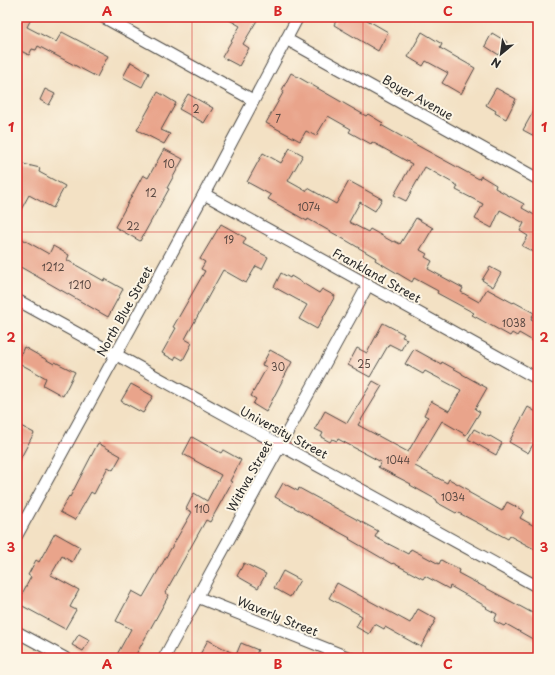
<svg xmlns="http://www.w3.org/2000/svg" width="555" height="675" font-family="'Playpen Sans',sans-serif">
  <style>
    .building { fill: #e9a48b }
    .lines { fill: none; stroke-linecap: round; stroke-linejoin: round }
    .street-casing { stroke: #494642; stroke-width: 13 }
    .street { stroke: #fff; stroke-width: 11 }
    .grid { fill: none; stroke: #d62828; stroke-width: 1; stroke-opacity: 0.55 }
    .labels { text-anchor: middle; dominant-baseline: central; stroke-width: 4; stroke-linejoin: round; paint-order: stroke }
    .number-label { font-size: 10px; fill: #5a4943 }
    .street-label { font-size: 12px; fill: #2b2b2b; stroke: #fcf5e5 }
    .neatline { fill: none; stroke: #d62828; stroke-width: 1.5 }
    .grid-label { font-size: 13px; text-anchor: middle; font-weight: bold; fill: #d62828 }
  </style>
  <rect width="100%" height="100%" fill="#fcf5e5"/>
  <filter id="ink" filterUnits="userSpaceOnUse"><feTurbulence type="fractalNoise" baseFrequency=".025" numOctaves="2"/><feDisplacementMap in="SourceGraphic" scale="8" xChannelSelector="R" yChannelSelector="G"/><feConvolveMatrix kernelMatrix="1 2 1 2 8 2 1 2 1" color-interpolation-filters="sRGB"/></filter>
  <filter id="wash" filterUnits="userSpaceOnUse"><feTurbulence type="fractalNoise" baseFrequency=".012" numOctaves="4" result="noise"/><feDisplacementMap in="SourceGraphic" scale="16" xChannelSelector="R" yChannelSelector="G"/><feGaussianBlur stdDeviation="0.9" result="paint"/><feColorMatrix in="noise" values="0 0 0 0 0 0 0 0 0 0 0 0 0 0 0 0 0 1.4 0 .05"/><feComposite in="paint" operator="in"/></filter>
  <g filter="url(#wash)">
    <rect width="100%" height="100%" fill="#f3e1c4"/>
    <g id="blocks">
      <g class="building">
        <path d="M 17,17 L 32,17 L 27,27 L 56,42 L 62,32 L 108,56 L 97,77 L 38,46 L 36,50 L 32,49 L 29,55 L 17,49 Z"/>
        <path d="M 224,17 L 259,17 L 243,44 L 249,48 L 239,66 L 222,57 L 240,26 Z"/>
        <path d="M 338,17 L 362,17 L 388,32 L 378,51 L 334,25 Z"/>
        <path d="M 422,32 L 442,44 L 440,48 L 475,68 L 461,94 L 442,83 L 448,73 L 426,61 L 423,66 L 408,57 Z"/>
        <path d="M 492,33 L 507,42 L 499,55 L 485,46 Z"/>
        <path d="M 131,62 L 149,73 L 142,87 L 123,77 Z"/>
        <path d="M 291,73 L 366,116 L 368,114 L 383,123 L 381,125 L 422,148 L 479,179 L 481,176 L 496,185 L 495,188 L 524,204 L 522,208 L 538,217 L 538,254 L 522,246 L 528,236 L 520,231 L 524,223 L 500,210 L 492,228 L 475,219 L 483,204 L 456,190 L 458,186 L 425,167 L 406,201 L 394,195 L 412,164 L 372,142 L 371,144 L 349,132 L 351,129 L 328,116 L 316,136 L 306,131 L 300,141 L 266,123 L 284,91 L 282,90 Z"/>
        <path d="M 496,88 L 516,99 L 506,119 L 495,113 L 496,111 L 486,105 Z"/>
        <path d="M 45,89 L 55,94 L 49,105 L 40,100 Z"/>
        <path d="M 158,92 L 176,103 L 161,130 L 170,134 L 164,144 L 137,130 Z"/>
        <path d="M 188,94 L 213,108 L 204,123 L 179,109 Z"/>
        <path d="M 538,103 L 538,138 L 523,130 Z"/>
        <path d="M 290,148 L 303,155 L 288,181 L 306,191 L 308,188 L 336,204 L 349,181 L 382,199 L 375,211 L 360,202 L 349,222 L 368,232 L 370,229 L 393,242 L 394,241 L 400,244 L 416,218 L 433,228 L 420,250 L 427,254 L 425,257 L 432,261 L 428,269 L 463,288 L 461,292 L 479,302 L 487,289 L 513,303 L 514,302 L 534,313 L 531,319 L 538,323 L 538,344 L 519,333 L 517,336 L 512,333 L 510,336 L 472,315 L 474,313 L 437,293 L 438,291 L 414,278 L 412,282 L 375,260 L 376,258 L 349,242 L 308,219 L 307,221 L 268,199 L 271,195 L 247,182 L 263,153 L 281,163 Z"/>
        <path d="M 164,149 L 183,159 L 167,188 L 169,189 L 140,241 L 115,227 L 143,175 L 148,178 Z"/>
        <path d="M 19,163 L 40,168 L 39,172 L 65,186 L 53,208 L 29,195 L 17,217 L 17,173 Z"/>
        <path d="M 221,224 L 246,238 L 243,244 L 268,257 L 262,269 L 256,266 L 246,283 L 223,270 L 185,339 L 192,343 L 183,360 L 176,356 L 174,360 L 162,353 L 176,328 L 173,327 L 205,271 L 201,269 L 205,262 L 200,259 Z"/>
        <path d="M 17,236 L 49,254 L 53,246 L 69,255 L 67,260 L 104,281 L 105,279 L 123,289 L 108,317 L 17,265 Z"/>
        <path d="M 490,267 L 501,273 L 493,287 L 482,280 Z"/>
        <path d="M 281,273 L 290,278 L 291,276 L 319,293 L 322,289 L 335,296 L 317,329 L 299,319 L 307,305 L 274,287 Z"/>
        <path d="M 383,323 L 404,334 L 402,337 L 407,339 L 401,350 L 389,344 L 370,377 L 348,365 L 357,348 L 367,353 Z"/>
        <path d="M 24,347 L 54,364 L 55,362 L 75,372 L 63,396 L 43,385 L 46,378 L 17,362 Z"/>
        <path d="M 414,349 L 441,364 L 442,362 L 462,373 L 462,374 L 487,388 L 475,409 L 480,412 L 466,435 L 442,421 L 415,466 L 447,483 L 449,479 L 469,490 L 468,492 L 502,511 L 507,502 L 524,511 L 520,518 L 538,528 L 538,551 L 510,536 L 508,539 L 457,512 L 456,513 L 436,502 L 437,500 L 410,485 L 411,484 L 378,467 L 381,462 L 338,439 L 337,441 L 332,439 L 330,442 L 321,437 L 323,433 L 315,429 L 325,411 L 347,423 L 373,381 L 382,386 L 358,425 L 408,452 L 428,417 L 424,415 L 431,401 L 449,411 L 461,390 L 425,371 L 423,374 L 405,364 Z"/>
        <path d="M 270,350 L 292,362 L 266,412 L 253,404 L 256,399 L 251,396 L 267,367 L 262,365 Z"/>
        <path d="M 131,384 L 153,396 L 143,413 L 121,401 Z"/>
        <path d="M 528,407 L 538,413 L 538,436 L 528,453 L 509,442 Z"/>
        <path d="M 17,424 L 34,433 L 17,465 Z"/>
        <path d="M 474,429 L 489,437 L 490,436 L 502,443 L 496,455 L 468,439 Z"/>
        <path d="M 192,437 L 221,453 L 223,450 L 241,460 L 230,481 L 232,482 L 210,522 L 206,520 L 165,593 L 169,595 L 134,658 L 115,658 L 131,629 L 116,621 L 132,591 L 143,597 L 192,512 L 186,509 L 194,493 L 207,501 L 221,475 L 183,454 Z"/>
        <path d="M 98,443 L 121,456 L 113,470 L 108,467 L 94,494 L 91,492 L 75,520 L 60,512 L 69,496 L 70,497 Z"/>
        <path d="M 283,483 L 298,491 L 299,488 L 378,531 L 375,537 L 408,554 L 411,549 L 439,564 L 441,560 L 459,570 L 458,573 L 538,616 L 538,642 L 506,624 L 504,626 L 494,621 L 497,614 L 486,608 L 487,607 L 450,586 L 449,589 L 425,576 L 423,579 L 393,563 L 392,564 L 349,539 L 350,538 L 275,497 Z"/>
        <path d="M 55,533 L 80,547 L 72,562 L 62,556 L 51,575 L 79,590 L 70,607 L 76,610 L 65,629 L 17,603 L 31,577 L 28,575 L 36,560 L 39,562 Z"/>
        <path d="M 244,563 L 266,574 L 258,588 L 237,576 Z"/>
        <path d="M 283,571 L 300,580 L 290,597 L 274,588 Z"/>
        <path d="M 337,583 L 410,623 L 418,609 L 436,619 L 421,647 L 385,627 L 384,629 L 375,624 L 369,634 L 356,627 L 362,616 L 329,598 Z"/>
        <path d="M 79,634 L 90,640 L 83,651 L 72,645 Z"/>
        <path d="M 208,640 L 236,655 L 241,643 L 258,650 L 254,658 L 198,658 Z"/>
      </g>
    </g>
  </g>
  <g filter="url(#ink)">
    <use href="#blocks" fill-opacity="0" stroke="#494642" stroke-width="1"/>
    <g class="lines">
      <defs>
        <g id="street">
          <path d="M 103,17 L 253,100"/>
          <path d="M 286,39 L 538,179"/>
          <path d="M 204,194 L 538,379"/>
          <path d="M 17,300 L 538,587"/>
          <path d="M 17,535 L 204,194 L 298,17"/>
          <path d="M 197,597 L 350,658"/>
          <path d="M 17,632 L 65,658"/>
          <path d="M 164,658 L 368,285"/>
        </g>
      </defs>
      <use href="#street" class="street-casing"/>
      <use href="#street" class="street"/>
    </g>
  </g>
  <path class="grid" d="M 192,17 L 192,658M 363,17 L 363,658M 17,232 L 538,232M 17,443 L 538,443"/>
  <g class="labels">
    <g class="number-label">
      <text x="196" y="108">2</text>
      <text x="278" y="118">7</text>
      <text x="169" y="163">10</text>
      <text x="151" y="192">12</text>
      <text x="309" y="206">1074</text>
      <text x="133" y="225">22</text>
      <text x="229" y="239">19</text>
      <text x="53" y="266">1212</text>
      <text x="80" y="284">1210</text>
      <text x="514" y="322">1038</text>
      <text x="364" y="363">25</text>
      <text x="278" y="366">30</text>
      <text x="398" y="459">1044</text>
      <text x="453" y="496">1034</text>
      <text x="202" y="508">110</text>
    </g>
    <g class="street-label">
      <text transform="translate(418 97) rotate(29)">Boyer Avenue</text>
      <text transform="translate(377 275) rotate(29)">Frankland Street</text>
      <text transform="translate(124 311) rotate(-61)">North Blue Street</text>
      <text transform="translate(284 432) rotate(28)">University Street</text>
      <text transform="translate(249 476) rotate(-61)">Withva Street</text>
      <text transform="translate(278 616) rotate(22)">Waverly Street</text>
    </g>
  </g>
  <rect width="555" height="675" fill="none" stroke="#fcf5e5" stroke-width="44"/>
  <g transform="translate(501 54) rotate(209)" stroke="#fcf5e5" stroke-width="3" paint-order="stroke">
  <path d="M0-3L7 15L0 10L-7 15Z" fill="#2b2b2b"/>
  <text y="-6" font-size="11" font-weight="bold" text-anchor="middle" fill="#2b2b2b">N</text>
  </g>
  <rect x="22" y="22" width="511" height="631" class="neatline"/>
  <g class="grid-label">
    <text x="107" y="16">A</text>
    <text x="278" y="16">B</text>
    <text x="448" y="16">C</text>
    <text x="11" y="132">1</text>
    <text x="544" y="132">1</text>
    <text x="11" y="342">2</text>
    <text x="544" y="342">2</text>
    <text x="11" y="552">3</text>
    <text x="544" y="552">3</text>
    <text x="107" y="669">A</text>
    <text x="278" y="669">B</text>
    <text x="448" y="669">C</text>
  </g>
</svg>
